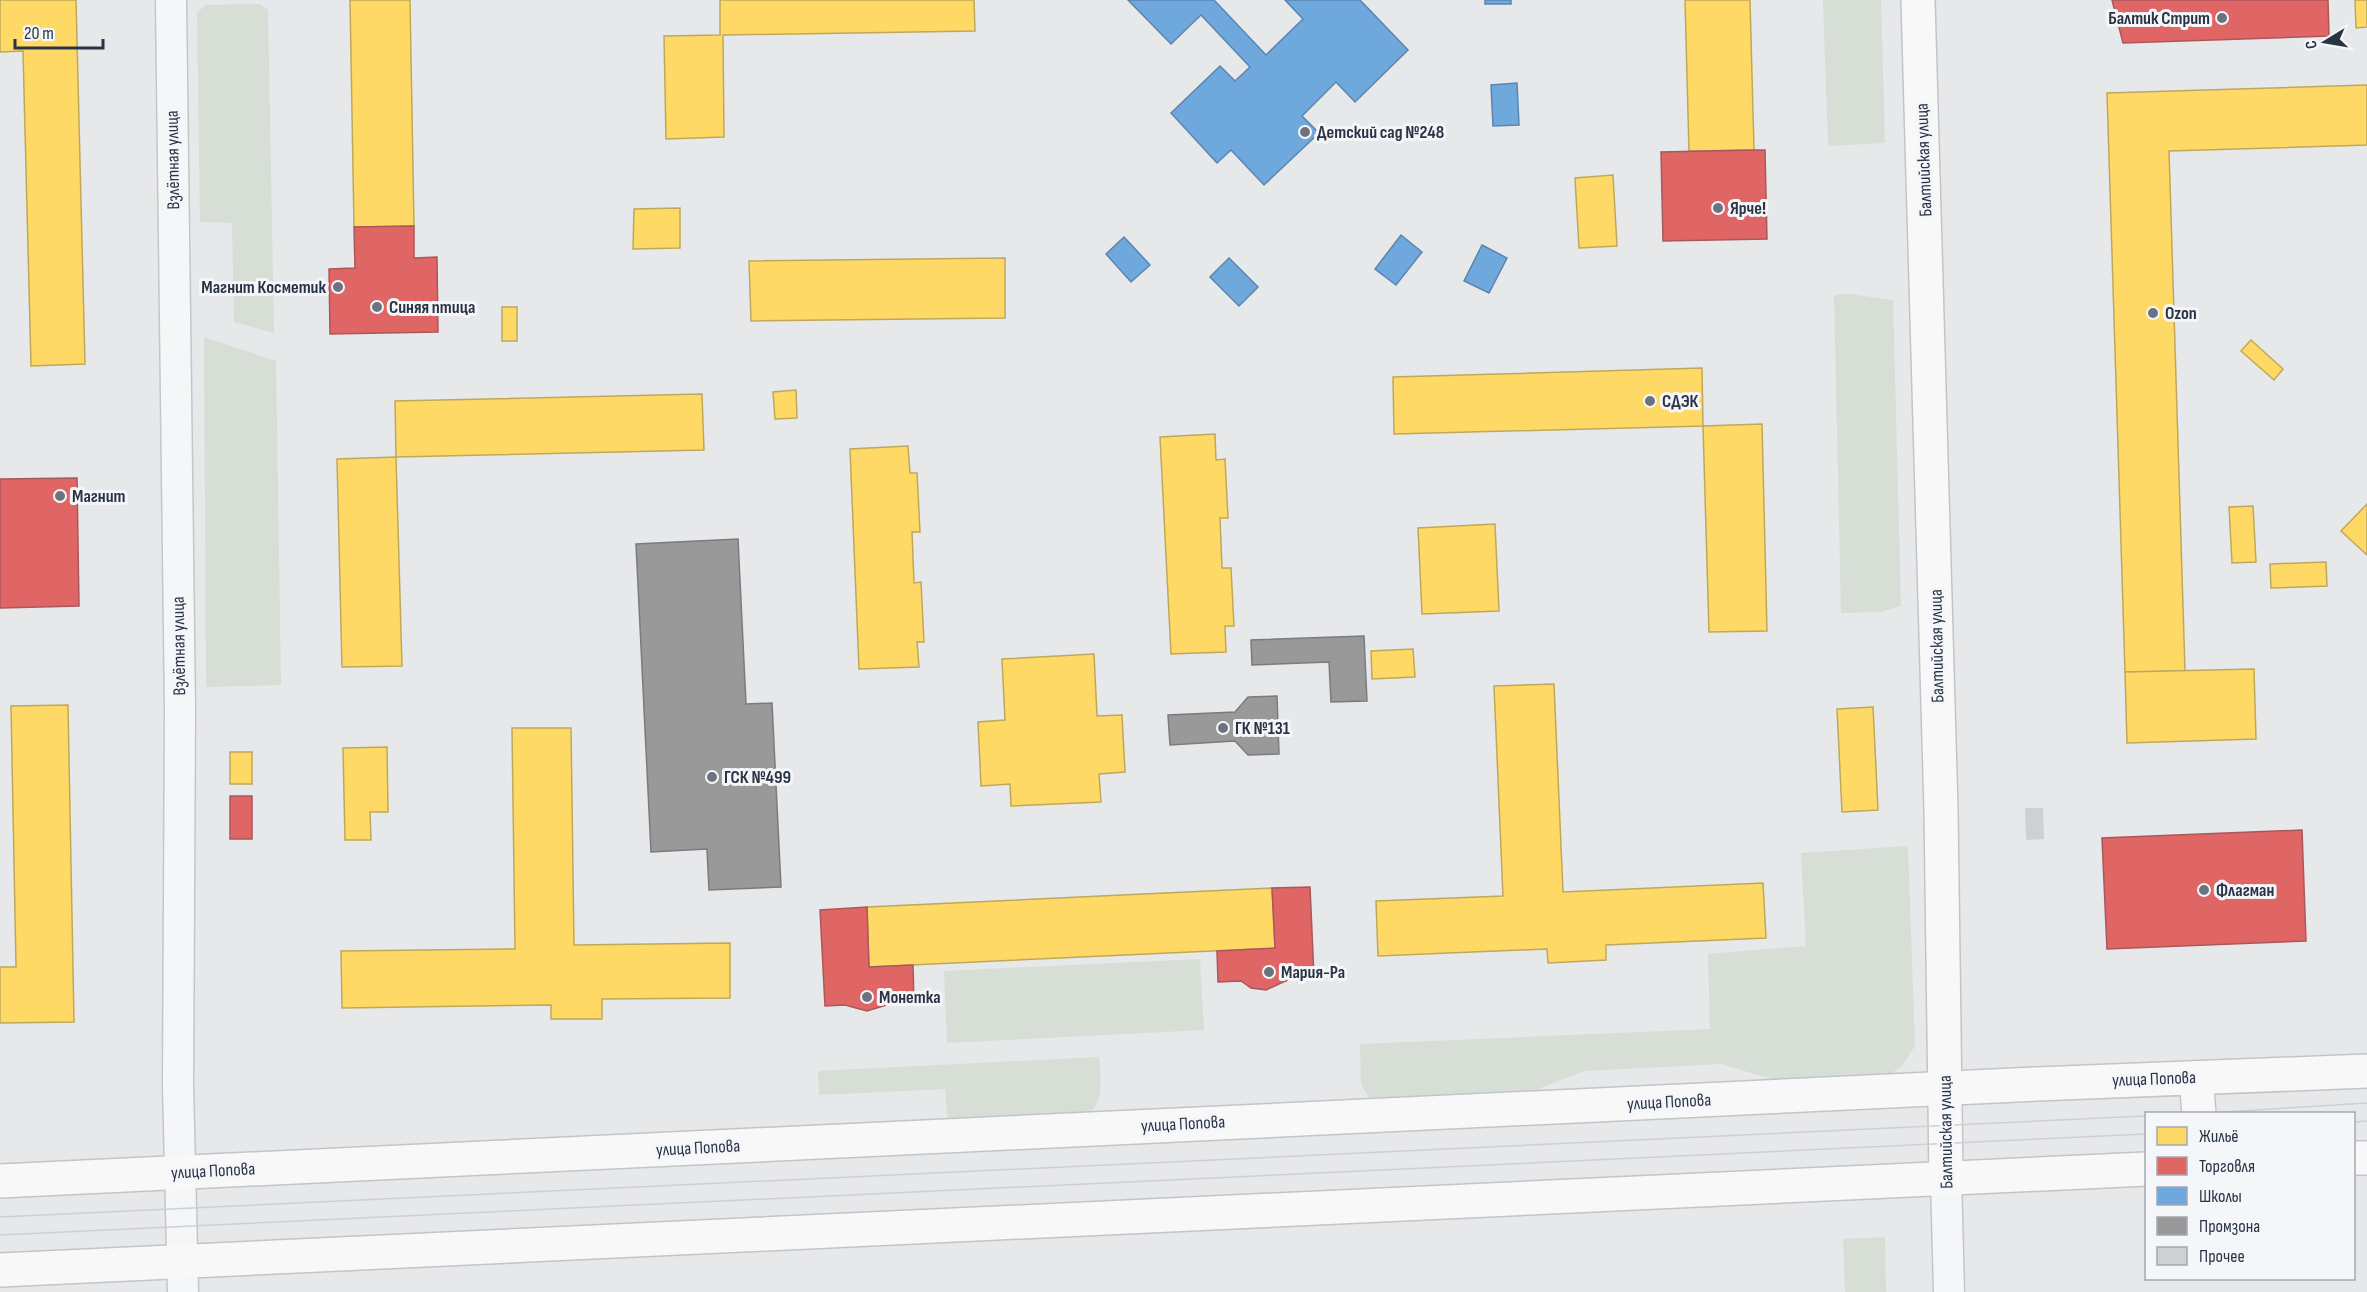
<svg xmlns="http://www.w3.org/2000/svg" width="2367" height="1292" font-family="'Sofia Sans Condensed',sans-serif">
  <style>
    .green { fill: #d6ded6 }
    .homes { fill: #ffd966; stroke: #bfa85c; stroke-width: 1.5 }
    .shops { fill: #e06666; stroke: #aa575c; stroke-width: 1.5 }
    .schools { fill: #6fa8dc; stroke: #5b85af; stroke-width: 1.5 }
    .industry { fill: #999; stroke: #787b80; stroke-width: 1.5 }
    .building { fill: #ced0d3 }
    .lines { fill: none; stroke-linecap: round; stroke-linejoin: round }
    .minor-casing { stroke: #c4c6c8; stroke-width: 33 }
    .major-casing { stroke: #c2c5c8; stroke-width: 36 }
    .minor { stroke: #f5f6f7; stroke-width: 30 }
    .major { stroke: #f8f8f8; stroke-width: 33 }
    .tram { stroke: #cecfd2; stroke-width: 1.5 }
    .poi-dot { fill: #6c737f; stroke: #f4f6f9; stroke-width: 2 }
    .labels { text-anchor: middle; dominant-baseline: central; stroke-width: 6; stroke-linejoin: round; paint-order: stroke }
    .poi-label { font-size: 18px; font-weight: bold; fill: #2b3445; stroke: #f4f6f9; text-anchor: start }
    .street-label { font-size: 18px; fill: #2b3445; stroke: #f4f6f9 }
  </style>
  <rect width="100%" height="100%" fill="#e6e8ea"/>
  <g class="green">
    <path d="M 1823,0 L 1881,0 L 1885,143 L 1828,146 Z"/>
    <path d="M 260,4 L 268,10 L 274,333 L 234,322 L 232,223 L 200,222 L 197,13 L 205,5 Z"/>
    <path d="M 1850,294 L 1893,300 L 1901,606 L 1880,612 L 1841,613 L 1834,295 Z"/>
    <path d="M 204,337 L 276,361 L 281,685 L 206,687 Z"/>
    <path d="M 1908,846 L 1915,1046 L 1902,1066 L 1885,1078 L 1785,1083 L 1721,1064 L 1584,1071 L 1520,1096 L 1386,1104 L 1369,1098 L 1361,1084 L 1360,1044 L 1710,1029 L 1708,954 L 1806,946 L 1801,853 Z"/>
    <path d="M 1200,959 L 1204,1030 L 947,1043 L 944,971 Z"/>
    <path d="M 1099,1057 C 1100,1079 1106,1102 1085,1116 L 948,1122 L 945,1089 L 819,1095 L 818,1071 Z"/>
    <path d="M 1885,1237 L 1886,1292 L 1845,1292 L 1843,1239 Z"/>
  </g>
  <g class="homes">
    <path d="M 0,0 L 76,0 L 85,364 L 31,366 L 23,51 L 0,52 Z"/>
    <path d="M 350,0 L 410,0 L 414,226 L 354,227 Z"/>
    <path d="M 720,0 L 974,0 L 975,31 L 723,35 L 724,137 L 666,139 L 664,36 L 720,35 Z"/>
    <path d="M 1685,0 L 1750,0 L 1754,150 L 1689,151 Z"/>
    <path d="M 2355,0 L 2367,0 L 2367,27 L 2356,28 Z"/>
    <path d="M 2367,85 L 2367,145 L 2169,151 L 2185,671 L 2125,672 L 2107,93 Z"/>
    <path d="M 1613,175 L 1617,246 L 1579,248 L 1575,178 Z"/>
    <path d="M 680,208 L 680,248 L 633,249 L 634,209 Z"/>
    <path d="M 1005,258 L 1005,318 L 751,321 L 749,261 Z"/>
    <rect x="502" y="307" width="15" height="34"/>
    <path d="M 2251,340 L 2283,369 L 2274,380 L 2241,351 Z"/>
    <path d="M 1702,368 L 1703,426 L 1394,434 L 1393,377 Z"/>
    <path d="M 796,390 L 797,418 L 775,419 L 773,392 Z"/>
    <path d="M 702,394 L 704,450 L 396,457 L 395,401 Z"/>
    <path d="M 1762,424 L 1767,631 L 1709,632 L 1703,426 Z"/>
    <path d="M 1215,434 L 1216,460 L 1225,459 L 1228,518 L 1220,518 L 1222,568 L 1231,568 L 1234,626 L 1225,626 L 1226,652 L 1171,654 L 1160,437 Z"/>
    <path d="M 908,446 L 910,473 L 917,473 L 920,532 L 912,532 L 914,583 L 921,582 L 924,642 L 917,642 L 919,667 L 859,669 L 850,449 Z"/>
    <path d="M 396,457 L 402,666 L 342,667 L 337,459 Z"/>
    <path d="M 2367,504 L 2367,555 L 2341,531 Z"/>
    <path d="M 2253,506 L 2256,562 L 2232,563 L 2229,507 Z"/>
    <path d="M 1495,524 L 1499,611 L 1422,614 L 1418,528 Z"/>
    <path d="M 2326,562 L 2327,586 L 2271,588 L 2270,564 Z"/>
    <path d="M 1413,649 L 1415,677 L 1372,679 L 1371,651 Z"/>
    <path d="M 1094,654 L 1097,716 L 1122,715 L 1125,772 L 1099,774 L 1101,802 L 1011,806 L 1010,784 L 981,786 L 978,722 L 1005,720 L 1002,659 Z"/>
    <path d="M 2254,669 L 2256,739 L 2127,743 L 2125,672 Z"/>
    <path d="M 1554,684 L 1563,892 L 1763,883 L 1766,938 L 1606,945 L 1606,960 L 1548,963 L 1547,949 L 1378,956 L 1376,901 L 1503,896 L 1494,686 Z"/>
    <path d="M 68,705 L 74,1022 L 0,1023 L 0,967 L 16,967 L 11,706 Z"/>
    <path d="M 1873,707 L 1878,810 L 1842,812 L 1837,709 Z"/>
    <path d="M 512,728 L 571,728 L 574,945 L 730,943 L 730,998 L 602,999 L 602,1019 L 551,1019 L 551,1005 L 342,1008 L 341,951 L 515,949 Z"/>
    <path d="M 387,747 L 388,812 L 370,812 L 371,840 L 345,840 L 343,748 Z"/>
    <rect x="230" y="752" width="22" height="32"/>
    <path d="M 1272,888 L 1275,948 L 869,967 L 867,907 Z"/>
  </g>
  <g class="shops">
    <path d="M 2112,0 L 2328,0 L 2329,36 L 2123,43 Z"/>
    <path d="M 1754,150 L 1765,150 L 1767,239 L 1663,241 L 1661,152 Z"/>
    <path d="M 414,226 L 414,258 L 437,257 L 438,332 L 330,334 L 329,269 L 355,268 L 354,227 Z"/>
    <path d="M 77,478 L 79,606 L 0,608 L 0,479 Z"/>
    <rect x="230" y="796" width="22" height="43"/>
    <path d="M 2302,830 L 2306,941 L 2107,949 L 2102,838 Z"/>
    <path d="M 1310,887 L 1314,977 L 1292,978 L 1266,990 L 1251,988 L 1241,981 L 1218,982 L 1217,951 L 1275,948 L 1272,888 Z"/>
    <path d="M 867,907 L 869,967 L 913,965 L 914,1002 L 893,1003 L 867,1011 L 845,1005 L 825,1006 L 820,910 Z"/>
  </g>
  <g class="schools">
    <path d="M 1128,0 L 1214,0 L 1266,55 L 1303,19 L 1285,0 L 1360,0 L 1408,50 L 1355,102 L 1336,82 L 1302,116 L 1319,133 L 1264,185 L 1231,150 L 1217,163 L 1171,113 L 1220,66 L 1235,81 L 1250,67 L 1201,15 L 1171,44 Z"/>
    <rect x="1485" y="0" width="26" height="4"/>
    <path d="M 1517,83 L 1519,125 L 1493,126 L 1491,85 Z"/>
    <path d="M 1401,235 L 1422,252 L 1396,285 L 1375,269 Z"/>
    <path d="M 1124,237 L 1150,265 L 1131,282 L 1106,254 Z"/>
    <path d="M 1482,245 L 1507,258 L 1489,293 L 1464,281 Z"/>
    <path d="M 1229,258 L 1258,287 L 1239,306 L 1210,277 Z"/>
  </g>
  <g class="industry">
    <path d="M 738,539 L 746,704 L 772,703 L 781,887 L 709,890 L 707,849 L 651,852 L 636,544 Z"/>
    <path d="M 1364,636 L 1367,701 L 1331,702 L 1329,662 L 1252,665 L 1251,640 Z"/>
    <path d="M 1277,696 L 1279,754 L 1248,755 L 1235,741 L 1170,745 L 1168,715 L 1235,712 L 1248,697 Z"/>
  </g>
  <path class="building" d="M 2025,808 L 2043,808 L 2044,839 L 2026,840 Z"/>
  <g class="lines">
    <defs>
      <g id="minor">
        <path d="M 171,0 L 180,710 L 178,1085 L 183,1292"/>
        <path d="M 1946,1177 L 1949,1292"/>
      </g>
      <g id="major">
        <path d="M 1918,0 L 1941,810 L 1946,1177"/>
        <path d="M 2196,1078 L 2199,1114"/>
        <path d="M 2354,1158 L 2367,1158"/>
        <path d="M 0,1181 L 2037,1084 L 2367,1071"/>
        <path d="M 0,1270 L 2146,1169"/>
      </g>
    </defs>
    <use href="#minor" class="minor-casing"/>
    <use href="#major" class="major-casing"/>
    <use href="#minor" class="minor"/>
    <use href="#major" class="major"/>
    <g class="tram">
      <path d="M 2192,1114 L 2367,1103"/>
      <path d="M 2354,1122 L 2367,1121"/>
      <path d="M 0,1217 L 2146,1116"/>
      <path d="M 0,1235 L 2146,1134"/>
    </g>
  </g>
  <g class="poi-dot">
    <circle cx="2222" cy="18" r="6"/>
    <circle cx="1305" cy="132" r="6"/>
    <circle cx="1718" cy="208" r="6"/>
    <circle cx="338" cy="287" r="6"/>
    <circle cx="377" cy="307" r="6"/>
    <circle cx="2153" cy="313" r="6"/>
    <circle cx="1650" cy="401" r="6"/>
    <circle cx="60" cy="496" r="6"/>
    <circle cx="1223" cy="728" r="6"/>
    <circle cx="712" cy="777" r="6"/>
    <circle cx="2204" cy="890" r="6"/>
    <circle cx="1269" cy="972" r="6"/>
    <circle cx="867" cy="997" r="6"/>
  </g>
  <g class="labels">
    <g class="poi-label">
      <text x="2210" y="18" text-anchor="end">Балтик Стрит</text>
      <text x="1317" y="132">Детский сад №248</text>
      <text x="1730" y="208">Ярче!</text>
      <text x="326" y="287" text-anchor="end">Магнит Косметик</text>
      <text x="389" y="307">Синяя птица</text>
      <text x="2165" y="313">Ozon</text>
      <text x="1662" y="401">СДЭК</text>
      <text x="72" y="496">Магнит</text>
      <text x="1235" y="728">ГК №131</text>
      <text x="724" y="777">ГСК №499</text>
      <text x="2216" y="890">Флагман</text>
      <text x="1281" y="972">Мария-Ра</text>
      <text x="879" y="997">Монетка</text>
    </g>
    <g class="street-label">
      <text transform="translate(173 160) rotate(-91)">Взлётная улица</text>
      <text transform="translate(1924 160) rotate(-92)">Балтийская улица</text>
      <text transform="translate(179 646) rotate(-91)">Взлётная улица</text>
      <text transform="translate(1937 646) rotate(-91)">Балтийская улица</text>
      <text transform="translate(2154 1079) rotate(-2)">улица Попова</text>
      <text transform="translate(1669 1102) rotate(-3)">улица Попова</text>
      <text transform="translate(1183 1124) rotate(-3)">улица Попова</text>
      <text transform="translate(1946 1132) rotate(-91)">Балтийская улица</text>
      <text transform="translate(698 1148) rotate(-3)">улица Попова</text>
      <text transform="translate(213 1171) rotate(-3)">улица Попова</text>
    </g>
  </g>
  <rect x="2145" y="1112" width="210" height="168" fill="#f4f6f9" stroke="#a4a8b1" stroke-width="1.5"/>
  <rect x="2157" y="1127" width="30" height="18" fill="#ffd966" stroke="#a4a8b1" stroke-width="1.5"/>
  <text x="2199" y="1142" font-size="18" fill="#2b3445">Жильё</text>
  <rect x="2157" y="1157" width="30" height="18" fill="#e06666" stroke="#a4a8b1" stroke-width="1.5"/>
  <text x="2199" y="1172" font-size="18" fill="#2b3445">Торговля</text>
  <rect x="2157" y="1187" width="30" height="18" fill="#6fa8dc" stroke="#a4a8b1" stroke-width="1.5"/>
  <text x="2199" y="1202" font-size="18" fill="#2b3445">Школы</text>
  <rect x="2157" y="1217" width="30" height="18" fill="#999999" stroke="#a4a8b1" stroke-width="1.5"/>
  <text x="2199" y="1232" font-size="18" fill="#2b3445">Промзона</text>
  <rect x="2157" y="1247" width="30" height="18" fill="#ced0d3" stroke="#a4a8b1" stroke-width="1.5"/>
  <text x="2199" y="1262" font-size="18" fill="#2b3445">Прочее</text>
  <g transform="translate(2325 42) rotate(259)" stroke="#f4f6f9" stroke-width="4.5" paint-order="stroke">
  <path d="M0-4.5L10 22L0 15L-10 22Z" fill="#2b3445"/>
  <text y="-9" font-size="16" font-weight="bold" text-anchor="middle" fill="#2b3445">С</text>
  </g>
  <path d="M15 39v9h88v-9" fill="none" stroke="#2b3445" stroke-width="3"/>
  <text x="24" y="39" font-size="18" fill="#2b3445" stroke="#f4f6f9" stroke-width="4.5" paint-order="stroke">20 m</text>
</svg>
